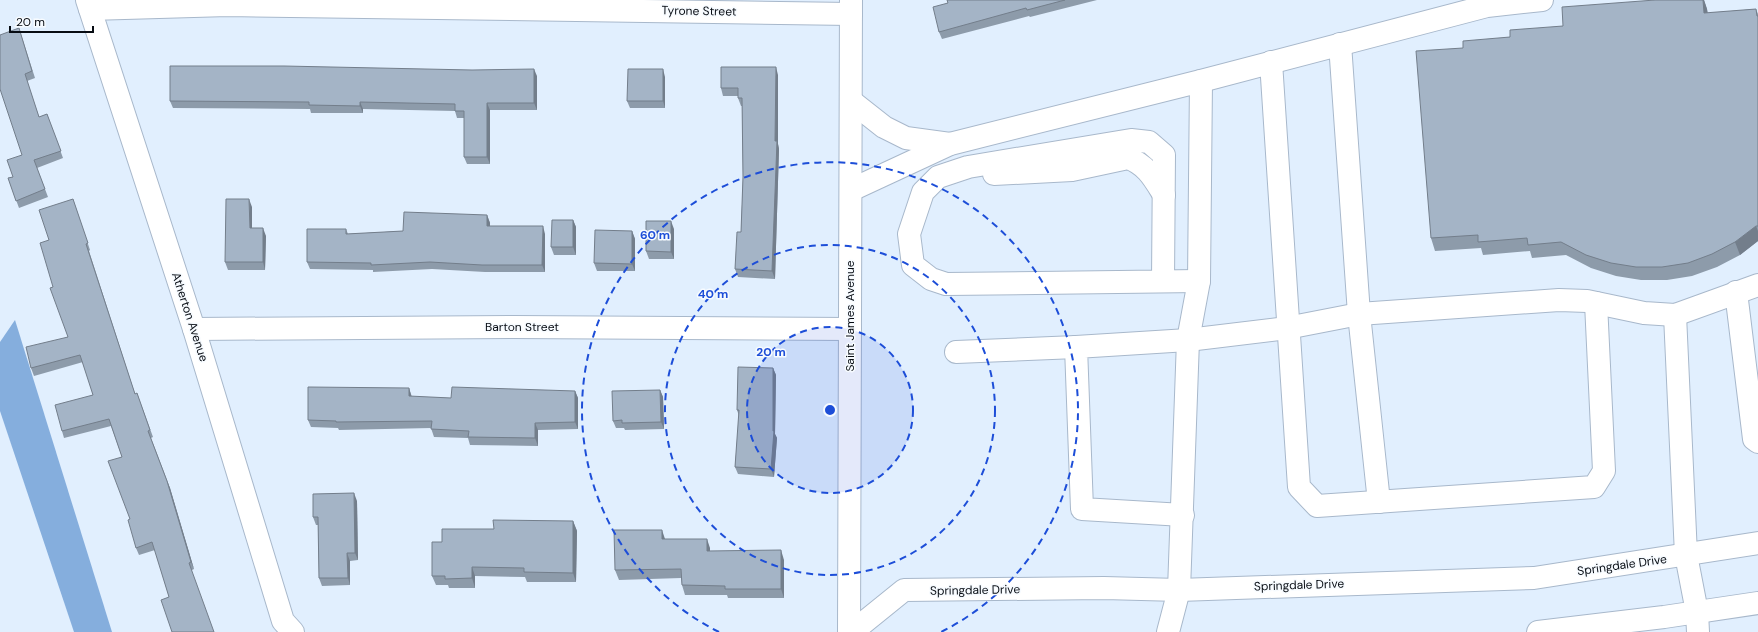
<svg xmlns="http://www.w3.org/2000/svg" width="1758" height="632" font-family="'DM Sans',sans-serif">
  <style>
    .forest { fill: #85aedd }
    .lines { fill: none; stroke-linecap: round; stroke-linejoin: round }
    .minor-casing { stroke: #a8b8cb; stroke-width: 24 }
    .major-casing { stroke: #a8b8cb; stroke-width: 24 }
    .minor { stroke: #fff; stroke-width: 22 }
    .major { stroke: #fff; stroke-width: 22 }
    .wall { fill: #8d9baa }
    .shaded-wall { fill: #737e8b }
    .building { fill: #a4b4c6; stroke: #737e8b }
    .ring { fill: none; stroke: #1d4ed8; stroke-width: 2; stroke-dasharray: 7 5 }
    .labels { text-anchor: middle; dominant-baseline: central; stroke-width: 3; stroke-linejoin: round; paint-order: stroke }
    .street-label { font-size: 12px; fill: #070c13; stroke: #f7fbff }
    .centre { fill: #1d4ed8; stroke: #f7fbff; stroke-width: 2 }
    .ring-label { font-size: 12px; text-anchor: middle; font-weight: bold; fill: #1d4ed8; stroke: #f7fbff; stroke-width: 3; stroke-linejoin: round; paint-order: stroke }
  </style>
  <rect width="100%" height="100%" fill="#e1effe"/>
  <path class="forest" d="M 15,320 L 112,632 L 74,632 L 0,411 L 0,342 Z"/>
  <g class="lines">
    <defs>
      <g id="minor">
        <path d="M 87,0 L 194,329 L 283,621 L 293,632"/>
        <path d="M 90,9 L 228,5 L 851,14"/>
        <path d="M 1340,44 L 1359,314 L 1379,502"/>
        <path d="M 1271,62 L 1299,487 L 1317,506 L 1594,487 L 1604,471 L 1596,303"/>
        <path d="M 851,101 L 884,127 L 906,138 L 950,144"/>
        <path d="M 994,174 L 1072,170 L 1128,158 C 1147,165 1154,179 1164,195"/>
        <path d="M 851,190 L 950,144 L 1201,81 L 1487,6 L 1542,0"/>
        <path d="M 1163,281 L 1164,155 L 1149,142 L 1131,140 L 968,167 L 938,177 L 923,192 L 909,234 L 913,265 L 931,279 L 946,284 L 1199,281"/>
        <path d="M 1736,292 L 1754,439 L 1758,442"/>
        <path d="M 1675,315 L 1686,555 L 1697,612 L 1698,632"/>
        <path d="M 194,329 L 515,327 L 850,329"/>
        <path d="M 956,352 L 1076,347"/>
        <path d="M 1183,515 L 1082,509 L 1076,347 L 1188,340 L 1287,328 L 1359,314 L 1559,300 L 1587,301 L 1644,313 L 1675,315 L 1758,285"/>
        <path d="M 852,632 L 904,590 L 1104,588 L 1179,590 L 1534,578 L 1758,543"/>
        <path d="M 1168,632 L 1179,590 L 1188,340 L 1199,281 L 1201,81"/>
        <path d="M 1538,632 L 1664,617 L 1758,603"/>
      </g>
      <path id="major" d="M 849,632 L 851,0"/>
    </defs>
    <use href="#minor" class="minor-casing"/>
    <use href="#major" class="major-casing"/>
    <use href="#minor" class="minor"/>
    <use href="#major" class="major"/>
  </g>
  <g class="wall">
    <path d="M 947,0 L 1097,0 L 1030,17 L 1029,16 L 942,39 L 939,32 L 948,3 Z"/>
    <path d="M 1655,0 L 1704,0 L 1707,9 L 1708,13 L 1756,9 L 1758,14 L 1758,241 L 1740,255 L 1717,267 L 1692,276 L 1667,280 L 1641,280 L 1616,276 L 1591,268 L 1566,255 L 1532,258 L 1530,251 L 1483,255 L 1481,248 L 1435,251 L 1431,238 L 1463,48 L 1510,37 L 1563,26 Z"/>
    <path d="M 19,28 L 35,78 L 27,81 L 39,117 L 47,114 L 63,158 L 37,168 L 48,197 L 19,208 L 8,178 L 13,177 L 22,155 Z"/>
    <path d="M 778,75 L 778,144 L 779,149 L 775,279 L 738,277 L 735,269 L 741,232 L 743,177 L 742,106 L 741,106 L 738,98 L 738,96 L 723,96 L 721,88 Z"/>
    <path d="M 537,76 L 537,110 L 490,110 L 490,164 L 467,164 L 464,157 L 464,118 L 457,118 L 455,111 L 363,109 L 363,113 L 311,113 L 310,109 L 173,108 L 170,101 Z"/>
    <path d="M 665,77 L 665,108 L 630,108 L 627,101 Z"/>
    <path d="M 73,199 L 90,250 L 89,251 L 135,394 L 137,393 L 153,437 L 151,438 L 170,488 L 194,569 L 192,570 L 169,597 L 155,550 L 139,555 L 136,548 L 130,520 L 122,457 L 111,426 L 64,438 L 62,431 L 93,395 L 83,362 L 34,376 L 31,368 L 68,337 L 53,287 Z"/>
    <path d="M 252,207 L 252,228 L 266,236 L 265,270 L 228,270 L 225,262 Z"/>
    <path d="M 487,215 L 490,223 L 490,226 L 545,234 L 545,272 L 485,272 L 432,269 L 373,272 L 373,270 L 310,269 L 307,262 L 346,229 L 348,234 L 403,231 Z"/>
    <path d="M 573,220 L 576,227 L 576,255 L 554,255 L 551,247 Z"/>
    <path d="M 674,229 L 674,259 L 649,259 L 646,251 Z"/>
    <path d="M 632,231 L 635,239 L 635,271 L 597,271 L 594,263 Z"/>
    <path d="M 773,368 L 776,375 L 775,434 L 777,438 L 774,477 L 738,474 L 735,467 L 739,416 L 737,410 Z"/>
    <path d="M 409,388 L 412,397 L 451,398 L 575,391 L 578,398 L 578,429 L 538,430 L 538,446 L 470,445 L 468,438 L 434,437 L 431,428 L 339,430 L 338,428 L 311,427 L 308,420 Z"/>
    <path d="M 660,390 L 663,397 L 664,429 L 625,430 L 624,428 L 616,428 L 613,421 Z"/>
    <path d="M 357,501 L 358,560 L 350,561 L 350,585 L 322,586 L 319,578 L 318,525 L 316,525 L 313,517 Z"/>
    <path d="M 573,521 L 577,531 L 576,582 L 527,582 L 525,577 L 475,576 L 475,588 L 449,588 L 448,585 L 436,585 L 432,576 L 442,542 L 494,529 Z"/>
    <path d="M 665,539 L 710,548 L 710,551 L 784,560 L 784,598 L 728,598 L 727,595 L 685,595 L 682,585 L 681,578 L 619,580 L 615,570 Z"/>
  </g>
  <g class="shaded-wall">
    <path d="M 1703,0 L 1704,0 L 1707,9 L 1708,26 L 1704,13 Z"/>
    <path d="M 776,67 L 778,75 L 778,144 L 779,149 L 775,279 L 772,271 L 775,141 Z"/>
    <path d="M 534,69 L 537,76 L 537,110 L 534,103 Z"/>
    <path d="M 663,69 L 665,77 L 665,108 L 663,101 Z"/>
    <path d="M 360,102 L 363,109 L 363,113 L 360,106 Z"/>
    <path d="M 487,103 L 490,110 L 490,164 L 487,157 Z"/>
    <path d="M 249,199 L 252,207 L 252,236 L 250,228 Z"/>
    <path d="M 487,215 L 490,223 L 490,233 L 487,226 Z"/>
    <path d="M 573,220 L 576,227 L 576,255 L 573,247 Z"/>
    <path d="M 671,221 L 674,229 L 674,259 L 671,252 Z"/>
    <path d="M 543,226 L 545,234 L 545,272 L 542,265 Z"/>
    <path d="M 1756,226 L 1758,231 L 1758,241 L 1740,255 L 1735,242 Z"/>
    <path d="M 263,228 L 266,236 L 265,270 L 263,262 Z"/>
    <path d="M 632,231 L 635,239 L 635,271 L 632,264 Z"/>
    <path d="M 773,368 L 776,375 L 775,434 L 777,438 L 774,477 L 771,469 L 773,431 Z"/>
    <path d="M 409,388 L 411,395 L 412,404 L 409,396 Z"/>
    <path d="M 660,390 L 663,397 L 664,429 L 661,422 Z"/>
    <path d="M 575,391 L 578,398 L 578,429 L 575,422 Z"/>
    <path d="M 535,423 L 538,430 L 538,446 L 535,438 Z"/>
    <path d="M 167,481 L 170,488 L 194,569 L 191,562 Z"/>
    <path d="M 354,493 L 357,501 L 358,560 L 355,553 Z"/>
    <path d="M 573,521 L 577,531 L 576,582 L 573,573 Z"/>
    <path d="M 662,530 L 665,539 L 662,539 Z"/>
    <path d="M 707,539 L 710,548 L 710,560 L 707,551 Z"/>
    <path d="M 781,550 L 784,560 L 784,598 L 781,589 Z"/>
    <path d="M 347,553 L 350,561 L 350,585 L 348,578 Z"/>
    <path d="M 472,567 L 475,576 L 475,588 L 472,578 Z"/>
  </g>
  <g class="building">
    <path d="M 947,0 L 1065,0 L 1027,10 L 1026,8 L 939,32 L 933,7 L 948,3 Z"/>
    <path d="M 1655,0 L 1703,0 L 1704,13 L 1756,9 L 1757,16 L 1758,16 L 1758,226 L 1756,226 L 1735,242 L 1712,254 L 1688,263 L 1662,267 L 1636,267 L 1611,263 L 1586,255 L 1561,242 L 1528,245 L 1527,238 L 1478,242 L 1478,235 L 1431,238 L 1416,51 L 1463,48 L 1463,41 L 1510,37 L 1510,30 L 1563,26 L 1562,7 Z"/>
    <path d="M 19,28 L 32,71 L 25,74 L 39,117 L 47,114 L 61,151 L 34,160 L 45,189 L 16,201 L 8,178 L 13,177 L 7,160 L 22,155 L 0,89 L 0,35 Z"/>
    <path d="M 170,66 L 284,66 L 472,70 L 534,69 L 534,103 L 487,103 L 487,157 L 464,157 L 464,111 L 455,111 L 455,104 L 360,102 L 360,106 L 309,105 L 309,102 L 170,101 Z"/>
    <path d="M 721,67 L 776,67 L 775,141 L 777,141 L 772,271 L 735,269 L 737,232 L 741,232 L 743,177 L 742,98 L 738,98 L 738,88 L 721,88 Z"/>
    <path d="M 628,69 L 663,69 L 663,101 L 627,101 Z"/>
    <path d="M 73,199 L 88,243 L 86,244 L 135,394 L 137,393 L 150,430 L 148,431 L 167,481 L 191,562 L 189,563 L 214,632 L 172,632 L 161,600 L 169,597 L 152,542 L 136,548 L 128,520 L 130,519 L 108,461 L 122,457 L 109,419 L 62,431 L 55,405 L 93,395 L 80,355 L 31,368 L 26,347 L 68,337 L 50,288 L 53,287 L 40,243 L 49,240 L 39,210 Z"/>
    <path d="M 226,199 L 249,199 L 250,228 L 263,228 L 263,262 L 225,262 Z"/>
    <path d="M 404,212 L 487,215 L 487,226 L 543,226 L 542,265 L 482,265 L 430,262 L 371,265 L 371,263 L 307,262 L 307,229 L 346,229 L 346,234 L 403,231 Z"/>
    <path d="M 552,220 L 573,220 L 573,247 L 551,247 Z"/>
    <path d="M 646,221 L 671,221 L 671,252 L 646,251 Z"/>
    <path d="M 595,230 L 632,231 L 632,264 L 594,263 Z"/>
    <path d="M 738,367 L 773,368 L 773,431 L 774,431 L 771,469 L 735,467 L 739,410 L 737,410 Z"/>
    <path d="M 308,387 L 409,388 L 409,396 L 451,398 L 452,387 L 575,391 L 575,422 L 535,423 L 535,438 L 468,437 L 469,431 L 431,429 L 432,421 L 336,422 L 336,421 L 308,420 Z"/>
    <path d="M 660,390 L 661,422 L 622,423 L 622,420 L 613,421 L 612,391 Z"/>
    <path d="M 354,493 L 355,553 L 347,553 L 348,578 L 319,578 L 318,517 L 313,517 L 313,494 Z"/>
    <path d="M 493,520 L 573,521 L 573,573 L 524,572 L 524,568 L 472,567 L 472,578 L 445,579 L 445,576 L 432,576 L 432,542 L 442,542 L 442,529 L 494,529 Z"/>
    <path d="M 614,530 L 662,530 L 662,539 L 707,539 L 707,551 L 781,550 L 781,589 L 725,589 L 725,586 L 682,585 L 681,569 L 615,570 Z"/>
  </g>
  <circle cx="830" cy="410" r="83" fill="#1d4ed8" fill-opacity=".12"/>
  <g class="ring">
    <circle cx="830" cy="410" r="83"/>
    <circle cx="830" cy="410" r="165"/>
    <path d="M719 632A248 248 0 1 1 941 632"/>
  </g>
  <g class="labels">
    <g class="street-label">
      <text transform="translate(699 11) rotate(1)">Tyrone Street</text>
      <text transform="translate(850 316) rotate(-90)">Saint James Avenue</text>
      <text transform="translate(190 317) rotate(72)">Atherton Avenue</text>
      <text x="522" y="327">Barton Street</text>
      <text transform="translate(1622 565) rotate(-8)">Springdale Drive</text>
      <text transform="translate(1299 585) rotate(-2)">Springdale Drive</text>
      <text transform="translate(975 590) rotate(-1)">Springdale Drive</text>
    </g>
  </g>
  <circle cx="830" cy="410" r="6" class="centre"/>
  <g class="ring-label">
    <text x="655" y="239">60 m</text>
    <text x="713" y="298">40 m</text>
    <text x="771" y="356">20 m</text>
  </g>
  <path d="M10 26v6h83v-6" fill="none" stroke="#070c13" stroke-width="2"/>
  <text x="16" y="26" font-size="12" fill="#070c13" stroke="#f7fbff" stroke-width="3" paint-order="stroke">20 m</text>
</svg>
